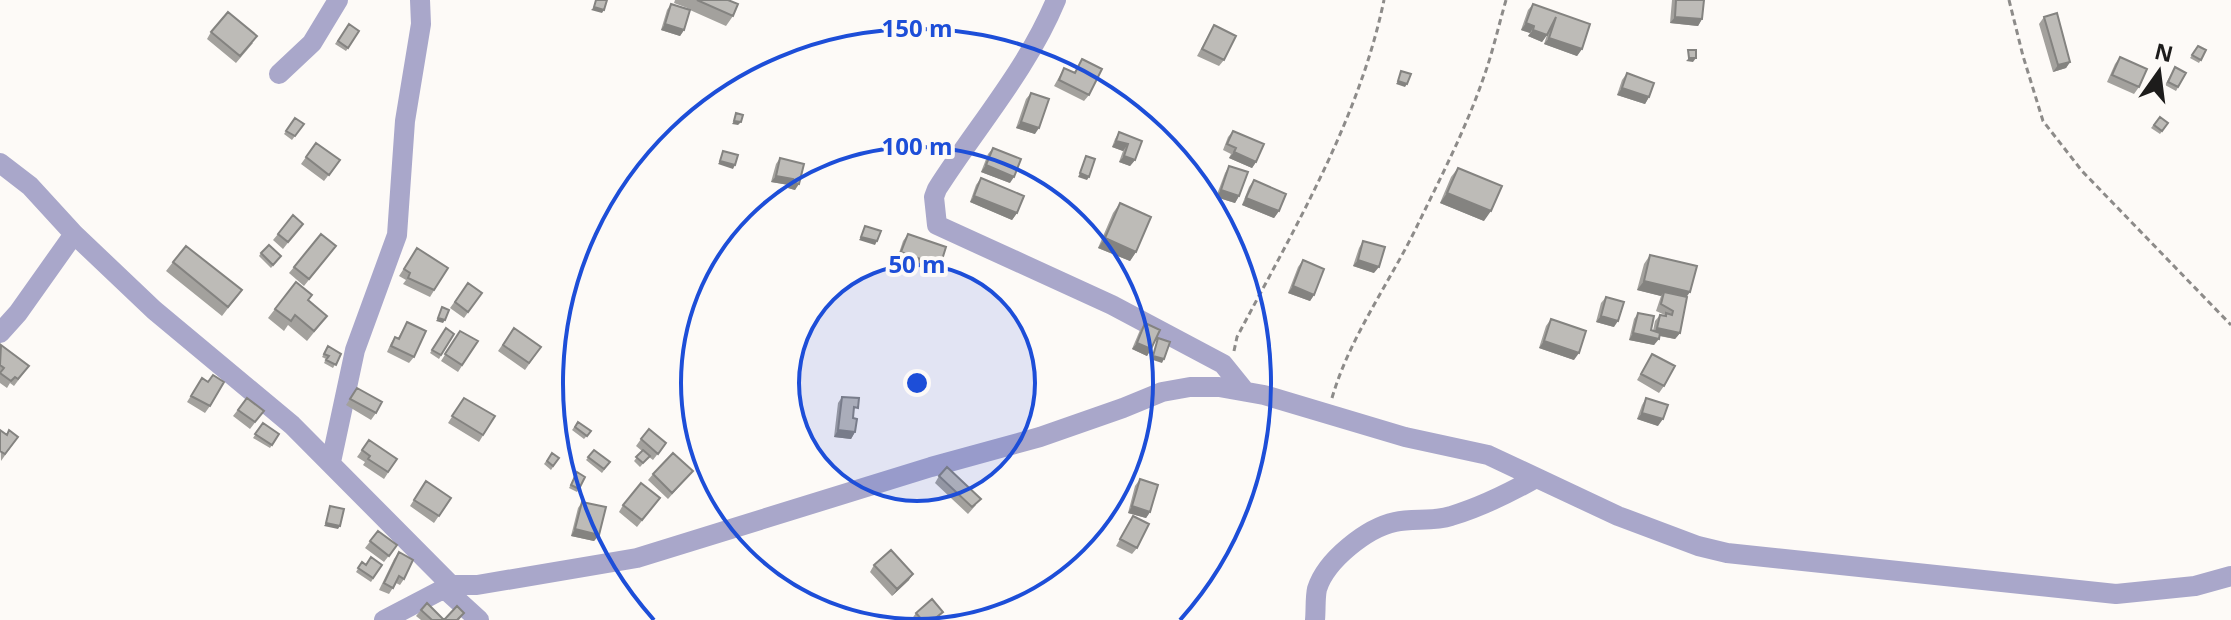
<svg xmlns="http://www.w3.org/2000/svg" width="2231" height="620" viewBox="0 0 2231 620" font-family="'Open Sans',sans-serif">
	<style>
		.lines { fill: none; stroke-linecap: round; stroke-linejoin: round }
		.path { stroke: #8d8b89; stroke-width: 3; stroke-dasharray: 6 4; stroke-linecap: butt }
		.minor { stroke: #a9a7ca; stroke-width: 20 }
		.wall { fill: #a3a19d }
		.shaded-wall { fill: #848380 }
		.building { fill: #bdbbb7; stroke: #848380; stroke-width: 2 }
		.ring { fill: none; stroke: #1d4ed8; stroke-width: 4 }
		.centre { fill: #1d4ed8; stroke: #fdfaf7; stroke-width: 4 }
		.ring-label { font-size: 24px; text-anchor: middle; font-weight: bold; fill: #1d4ed8; stroke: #fdfaf7; stroke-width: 8; stroke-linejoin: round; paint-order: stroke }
	</style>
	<rect width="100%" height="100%" fill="#fdfaf7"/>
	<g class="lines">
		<path class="path" d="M2009,0l14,56 20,65 39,50 149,154
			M1234,351l3,-14c57,-108 122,-217 147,-337
			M1332,398c18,-62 59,-117 87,-176 22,-45 46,-92 63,-140 10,-27 16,-54 24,-82"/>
		<path class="minor" d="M1056,0c-29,70 -79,126 -119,189l-3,8 3,28 175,80 111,59 21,26
			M279,74l33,-31 26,-43
			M0,163l30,23 44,48 80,76 138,115 159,160h26l160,-27 294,-91 109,-30 83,-29 39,-16 28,-5h29l45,8 141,42 83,18 130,61 80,30 29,7 389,41 79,-8 36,-10
			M0,333l18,-20 56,-79
			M331,462l24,-112 42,-115 8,-114 16,-97 -1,-24
			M445,589l34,31
			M384,620l67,-35
			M1315,620c1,-10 0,-22 2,-31 9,-29 50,-61 78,-67 18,-4 38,0 56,-6 27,-8 60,-24 85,-38"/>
	</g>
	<path class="wall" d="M675,0h53l5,16 -7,10 -36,-16 -6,20 -4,6 -19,-6 6,-20 4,-6 19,5 -16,-6z
		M1672,0h32l-2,19 -4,7 -28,-3z
		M1533,4l49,45 -5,7 -33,-12 3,-9 -5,7 -14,-6 2,-3 -9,-3 7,-20z
		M2044,17l26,45 -4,6 -13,4 -14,-48z
		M349,24l-1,24 -2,3 -11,-7z
		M1214,25l10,35 -5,6 -22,-10z
		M211,32l42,11 -17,20 -29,-24z
		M2198,46l8,4 -7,13 -9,-5z
		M2120,57l19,30 -5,7 -27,-12 8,-18z
		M1082,59l7,36 -5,6 -30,-15 10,-18 10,5z
		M2175,67l11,6 -10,18 -11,-6z
		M1627,73l22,24 -4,7 -28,-9 5,-15z
		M1031,93l4,41 -19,-6 10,-29z
		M2160,117l8,6 -8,11 -9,-6z
		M295,118l9,6 -12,16 -8,-6z
		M1233,131l23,31 -4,6 -23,-10 2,-4 -8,-4 5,-13z
		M1119,132l16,28 -5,6 -11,-4 4,-11 -11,-4 3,-8z
		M316,143l24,17 -16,21 -23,-17z
		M993,148l17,35 -29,-11 7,-18z
		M780,158l24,6 -9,26 -7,-2 1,-3 -18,-3 5,-18z
		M1229,166l10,30 -4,7 -19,-6 9,-24z
		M1458,168l26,53 -44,-18 11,-26z
		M981,178l36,35 -5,7 -42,-18 6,-17z
		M1254,180l25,31 -5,7 -32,-13 7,-18z
		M1120,203l16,49 -6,9 -32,-13 15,-35z
		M298,230l-15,19 -10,-9 5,-6z
		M908,234l27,38 -38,-13 6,-18z
		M1363,241l11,32 -21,-7 6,-18z
		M336,246l-32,40 -15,-13 5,-6z
		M417,248l31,20 -18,29 -27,-13 3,-4 -7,-4z
		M261,253l20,3 -10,12 -12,-12z
		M1650,255l37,42 -7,36 -5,6 -16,-3 -5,9 -25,-5 5,-21 4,-6 13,17 2,1 2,-10 5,-6h5l-9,-4 5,-15 -24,-6 7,-26z
		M1303,260l11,35 -4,6 -22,-8 10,-26z
		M173,262l69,28 -20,26 -56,-45z
		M468,283l14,10 -18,25 -14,-10z
		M1606,297l8,30 -18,-5 5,-19z
		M308,301l12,24 -13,16 -19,-16 -4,6 -16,-13 7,-9z
		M1551,319l23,41 -35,-12 7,-22z
		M407,322l7,35 -5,6 -22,-11 4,-9 4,-6 3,1z
		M1145,323l6,26 -4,7 -15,-7 8,-19z
		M446,328l8,6 -15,25 -9,-6z
		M514,328l27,19 -16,23 -27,-19z
		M460,331l18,10 -20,31 -17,-11z
		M0,346l29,20 -15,20 -4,-3 -3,5 -7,-5z
		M328,346l13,8 -8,14 -9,-5 2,-4 -4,-2z
		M1652,354l12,32 -5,7 -22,-13z
		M202,378l6,4 2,24 -5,7 -18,-11z
		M357,388l19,25 -5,7 -25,-15z
		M842,397l11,17 2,18 -4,7 -17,-2 4,-34z
		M247,398l17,13 -14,18 -17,-13z
		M464,398l31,18 -16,26 -31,-19z
		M1646,398l12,28 -21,-7 5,-14z
		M578,422l13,9 -7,8 -12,-9z
		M263,423l16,11 -9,14 -17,-10z
		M0,430l7,5 11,2 -17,24z
		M641,439l25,4 -13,17 -4,-3 -9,10 -6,-6 8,-10 -6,-5z
		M369,440l28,19 -13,20 -21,-14 2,-3 -8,-5z
		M594,450l16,12 -8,11 -16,-13z
		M552,453l7,5 -8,12 -7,-6z
		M693,471l-25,28 -20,-19 5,-6z
		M575,476l4,13 -2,3 -8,-4z
		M939,476l37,29 -8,9 -33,-31z
		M1140,479l10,33 -4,6 -18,-5 7,-27z
		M426,481l25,17 -17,25 -24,-17z
		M660,498l-23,29 -18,-15 4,-7z
		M582,502l17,33 -5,6 -23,-5 7,-28z
		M1133,516l4,32 -5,6 -16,-8z
		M378,531l19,14 -13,17 -19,-14z
		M399,552l5,27 -4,6 -4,-2 -7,11 -10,-4 15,-31z
		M362,562l4,3h16l-11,17 -15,-10z
		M874,565l35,15 -17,16 -22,-24z
		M421,610l23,10 20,-7 -5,7h-38l-5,-4z
		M943,612l-7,8h-25l5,-7z"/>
	<path class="shaded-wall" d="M594,7l10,3 -2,3 -11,-3z
		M1675,17l27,2 -4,7 -28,-3z
		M1526,23l8,3 -4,7 -9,-3z
		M665,24l19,6 -4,6 -19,-6z
		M1533,30l14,5 -5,7 -14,-6z
		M1549,38l33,11 -5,7 -33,-12z
		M1689,58h7l-3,4 -7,-1z
		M2070,62l-4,6 -13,4 5,-7z
		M1398,81l9,3 -2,3 -9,-3z
		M1622,88l27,9 -4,7 -28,-9z
		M734,121l7,1 -3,3 -6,-1z
		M1021,122l18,6 -4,6 -19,-6z
		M1116,141l12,3 -5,7 -11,-4z
		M1234,152l22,10 -4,6 -23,-10z
		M1124,156l11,4 -5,6 -11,-4z
		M720,161l15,4 -2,4 -15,-5z
		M986,165l28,12 -4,6 -29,-11z
		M1080,173l9,4 -2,3 -9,-3z
		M776,176l17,3 -4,6 -18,-3z
		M792,182l7,2 -4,6 -7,-2z
		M1221,190l18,6 -4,7 -19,-6z
		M1447,193l44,18 -7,10 -44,-18z
		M974,196l43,17 -5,7 -42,-18z
		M1246,198l33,13 -5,7 -32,-13z
		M861,237l16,4 -2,4 -16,-5z
		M1105,238l31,14 -6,9 -32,-13z
		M901,252l39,14 -5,6 -38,-13z
		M1358,260l21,7 -5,6 -21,-7z
		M1644,281l46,11 -7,10 -19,-10 -3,4 -24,-6z
		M1293,286l21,9 -4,6 -22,-8z
		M1601,316l17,5 -4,6 -18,-5z
		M438,318l7,2 -2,3 -7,-2z
		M1657,328l23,5 -5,6 -23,-5z
		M1633,333l26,6 -5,6 -25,-5z
		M1544,341l35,12 -5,7 -35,-12z
		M1137,343l14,6 -4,7 -15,-7z
		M1153,356l11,3 -2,4 -12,-4z
		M1642,413l21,6 -5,7 -21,-7z
		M838,430l17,2 -4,7 -17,-2z
		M1132,506l18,6 -4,6 -18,-5z
		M326,523l14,3 -2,3 -14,-3z
		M575,529l24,6 -5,6 -23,-5z
		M913,574l-4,6 -17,16 5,-7z"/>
	<path class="building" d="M596,0h11l-3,10 -10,-3z
		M697,0h31l10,4 -5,12z
		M1676,0h28l-2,19 -27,-2z
		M671,4l19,6 -6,20 -19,-6z
		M1533,4l57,20 -8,25 -33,-11 7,-21 -9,18 -14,-5 1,-4 -8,-3z
		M228,12l29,24 -17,20 -29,-24z
		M2057,13l13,49 -12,3 -14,-48z
		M349,24l10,7 -11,17 -10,-7z
		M1214,25l22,11 -12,24 -22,-11z
		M2198,46l8,4 -5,10 -9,-5z
		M1688,50h8v8h-7z
		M2120,57l27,12 -8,18 -27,-12z
		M1082,59l20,10 -13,26 -30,-15 5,-12 11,5z
		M2175,67l11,6 -8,14 -10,-5z
		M1401,71l10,3 -4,10 -9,-3z
		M1627,73l27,10 -5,14 -27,-9z
		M1031,93l18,6 -10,29 -18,-6z
		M736,113l7,2 -2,7 -7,-1z
		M2160,117l8,6 -6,8 -8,-6z
		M295,118l9,6 -9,12 -9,-5z
		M1233,131l31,13 -8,18 -22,-10 2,-4 -9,-4z
		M1119,132l23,9 -7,19 -11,-4 4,-12 -12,-3z
		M316,143l24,17 -11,15 -23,-18z
		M993,148l28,11 -7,18 -28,-12z
		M723,151l15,4 -3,10 -15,-4z
		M1086,156l9,3 -6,18 -9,-4z
		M780,158l24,6 -5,20 -7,-2 1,-3 -17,-3z
		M1229,166l19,6 -9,24 -18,-6z
		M1458,168l44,18 -11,25 -44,-18z
		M981,178l43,18 -7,17 -43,-17z
		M1254,180l32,14 -7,17 -33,-13z
		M1120,203l31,14 -15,35 -31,-14z
		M293,215l10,9 -15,18 -10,-8z
		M865,226l16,5 -4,10 -16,-4z
		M321,234l15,12 -27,33 -15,-12z
		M908,234l38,13 -6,19 -39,-14z
		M1363,241l22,6 -6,20 -21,-7z
		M269,245l12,11 -8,9 -12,-12z
		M186,246l56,44 -14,17 -55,-45z
		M417,248l31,20 -14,22 -26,-12 2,-5 -6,-4z
		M1650,255l47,11 -7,26 -46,-11z
		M1303,260l21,9 -10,26 -21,-9z
		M296,282l16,13 -4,5 19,16 -13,15 -19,-16 -4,6 -16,-12z
		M468,283l14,10 -14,19 -13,-10z
		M1664,292l23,5 -7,36 -23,-5 3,-13 6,1v-3l6,2 1,-4 -12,-7z
		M1606,297l18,5 -6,19 -17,-5z
		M442,307l7,3 -4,10 -7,-2z
		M1638,313l16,3 -3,14 9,3 -1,6 -26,-6z
		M1551,319l35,12 -7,22 -35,-12z
		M407,322l19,9 -12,26 -23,-11 4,-9 4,2z
		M1145,323l15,7 -9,19 -14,-6z
		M446,328l8,6 -13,21 -9,-5z
		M514,328l27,19 -12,16 -26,-18z
		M460,331l18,10 -16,24 -17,-11z
		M1158,338l12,4 -6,17 -11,-3z
		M1,345l28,21 -11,13 -3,-2 -4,4 -11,-8 4,-5 -4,-3z
		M328,346l13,8 -5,11 -10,-5 3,-4 -5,-2z
		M1652,354l23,12 -11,20 -23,-12z
		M213,375l11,7 -14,24 -19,-10 11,-18 6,4z
		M357,388l25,14 -6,11 -26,-14z
		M842,397l17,1 -1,10 -4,-1 -1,11 4,1 -2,13 -17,-2z
		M247,398l17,13 -9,11 -17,-12z
		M464,398l31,18 -12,19 -31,-19z
		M1646,398l22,7 -5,14 -21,-6z
		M578,422l13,9 -4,5 -12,-9z
		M263,423l16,11 -7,11 -17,-11z
		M649,429l17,14 -8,11 -17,-15z
		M0,430l7,5 2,-5 9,7 -13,17 -5,-3z
		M369,440l28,19 -9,13 -20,-13 2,-3 -8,-6z
		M594,450l16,12 -6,7 -16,-12z
		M643,450l7,6 -7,7 -7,-6z
		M552,453l7,5 -6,8 -6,-5z
		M673,453l20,18 -21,22 -19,-19z
		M947,467l34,32 -9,8 -33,-31z
		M577,472l8,5 -6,12 -8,-4z
		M1140,479l18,6 -8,27 -18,-6z
		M426,481l25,17 -12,18 -25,-16z
		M641,483l19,15 -18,22 -19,-15z
		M582,502l24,5 -7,28 -24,-6z
		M330,506l14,3 -4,17 -14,-3z
		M1133,516l16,8 -12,24 -17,-9z
		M378,531l19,14 -8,11 -19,-15z
		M891,550l22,24 -16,15 -23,-24z
		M399,552l14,8 -9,19 -5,-3 -6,12 -9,-5z
		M371,557l11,8 -9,13 -15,-10 4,-6 4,3z
		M932,599l11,13 -10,8h-11l-6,-7z
		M427,603l17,17 13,-14 7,7 -7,7h-25l-11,-10z"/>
	<circle cx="917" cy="383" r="118" fill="#1d4ed8" fill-opacity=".12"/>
	<g class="ring">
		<circle cx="917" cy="383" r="118"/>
		<circle cx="917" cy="383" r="236"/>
		<path d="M654 620A354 354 0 1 1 1180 620"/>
	</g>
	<circle cx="917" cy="383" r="12" class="centre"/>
	<g class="ring-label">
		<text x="917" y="37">150 m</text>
		<text x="917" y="155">100 m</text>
		<text x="917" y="273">50 m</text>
	</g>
	<g transform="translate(2159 72) rotate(14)" stroke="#fdfaf7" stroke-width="6" paint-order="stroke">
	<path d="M0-6L14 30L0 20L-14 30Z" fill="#1d1c1b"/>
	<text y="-12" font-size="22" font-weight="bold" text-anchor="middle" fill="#1d1c1b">N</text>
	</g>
</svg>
